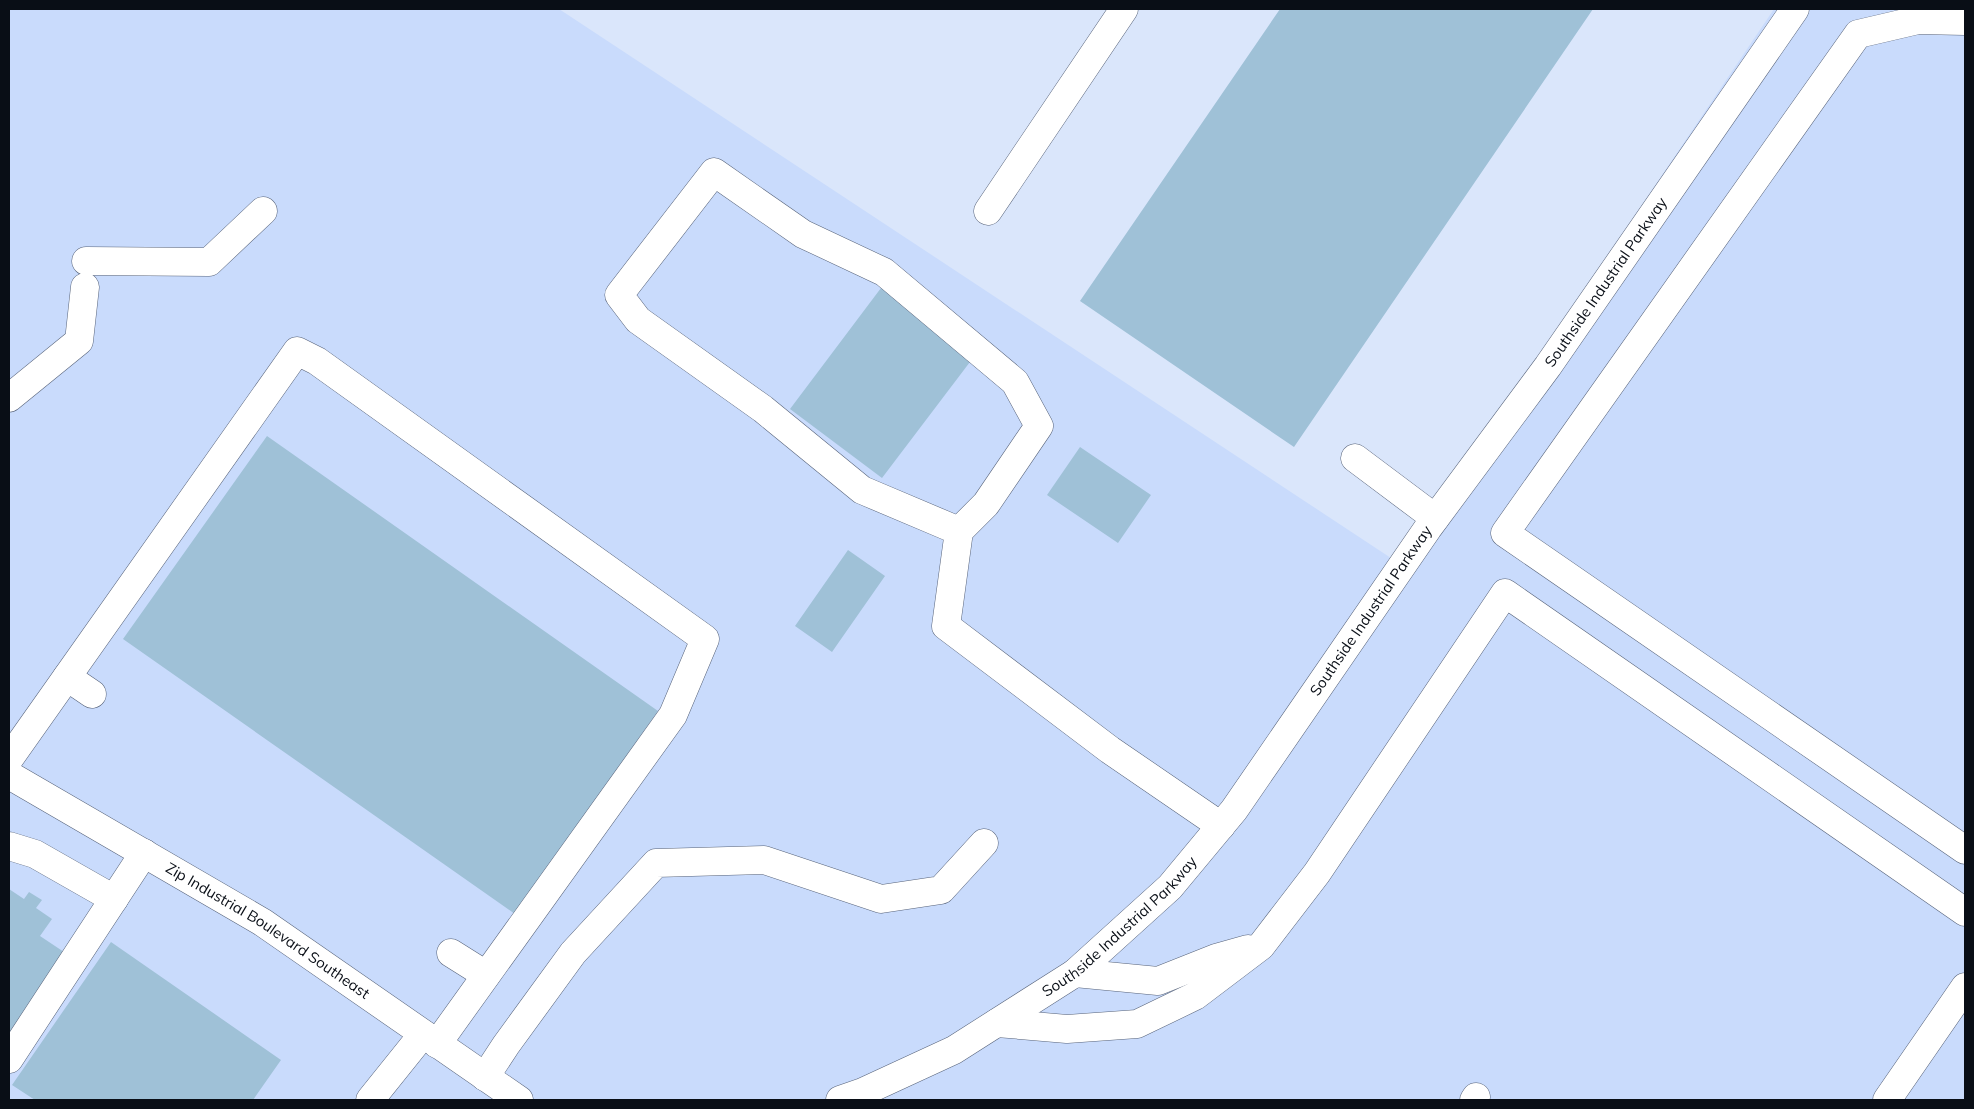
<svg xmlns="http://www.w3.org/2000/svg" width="1974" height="1109" viewBox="0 0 1974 1109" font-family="Mulish,sans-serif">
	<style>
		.built { fill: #c9dbfc }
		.building { fill: #9fc1d7 }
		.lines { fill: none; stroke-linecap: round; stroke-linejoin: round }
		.minor-casing { stroke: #57637a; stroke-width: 29 }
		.minor { stroke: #fff; stroke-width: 28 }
		.labels { text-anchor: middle; stroke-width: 4; stroke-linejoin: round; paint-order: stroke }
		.street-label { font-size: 15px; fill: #090e16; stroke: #edf3fd }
	</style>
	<rect width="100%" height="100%" fill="#dae6fb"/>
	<path class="built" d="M9,9h550l841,555 374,-555h191v1091h-1956z"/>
	<path class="building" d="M1280,9h313l-299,438 -214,-146z
		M884,284l92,70 -94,124 -92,-69z
		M267,436l391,275 -143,203 -392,-275z
		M1080,447l71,48 -33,48 -71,-48z
		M848,550l37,26 -53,76 -37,-26z
		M9,889l15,10 5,-7 13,8 -6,8 16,11 -12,17 27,18 -58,84z
		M111,942l170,118 -28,40h-218l-23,-15z"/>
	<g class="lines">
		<g class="minor-casing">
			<g id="minor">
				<path d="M1965,21l-47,-1 -60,14 -353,499 460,317"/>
				<path d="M988,211l136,-202"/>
				<path d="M86,261l123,1 54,-51"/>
				<path d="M9,398l70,-57 6,-54"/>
				<path d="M1355,458l80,60"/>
				<path d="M959,531l27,-27 53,-78 -24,-44 -131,-110 -81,-38 -89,-62 -95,123 19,25 125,89 99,81 97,41 -13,95 164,124 111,76"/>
				<path d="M67,677l25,17"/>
				<path d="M9,759l288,-408 20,10 388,278 -32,76 -236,329"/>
				<path id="s1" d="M9,775l253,147 257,178"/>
				<path d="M9,846l26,8 79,45"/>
				<path d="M451,953l35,22"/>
				<path d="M1075,973l83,8 58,-23 32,-9"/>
				<path d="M997,1023l70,6 70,-5 58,-28 66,-50 56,-73 188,-280 460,319"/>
				<path d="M9,1059l135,-206"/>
				<path d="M485,1077l21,-32 67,-92 83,-90 108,-3 117,39 60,-9 43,-47"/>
				<path d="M370,1100l53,-66"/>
				<path id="s2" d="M840,1100l23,-8 91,-42 121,-77 95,-86 64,-77 194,-282 120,-162 247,-357"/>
				<path d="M1474,1100l2,-3"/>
				<path d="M1887,1100l78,-113"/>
			</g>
		</g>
		<use href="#minor" class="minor"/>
	</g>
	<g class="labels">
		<g class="street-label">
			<text dy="5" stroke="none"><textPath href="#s2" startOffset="1142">Southside Industrial Parkway</textPath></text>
			<text dy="5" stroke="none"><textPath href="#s2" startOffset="738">Southside Industrial Parkway</textPath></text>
			<text dy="5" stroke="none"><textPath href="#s2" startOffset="332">Southside Industrial Parkway</textPath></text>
			<text dy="5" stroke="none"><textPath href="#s1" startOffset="302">Zip Industrial Boulevard Southeast</textPath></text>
		</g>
	</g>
	<rect width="1974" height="1109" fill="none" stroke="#090e16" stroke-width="20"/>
</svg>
